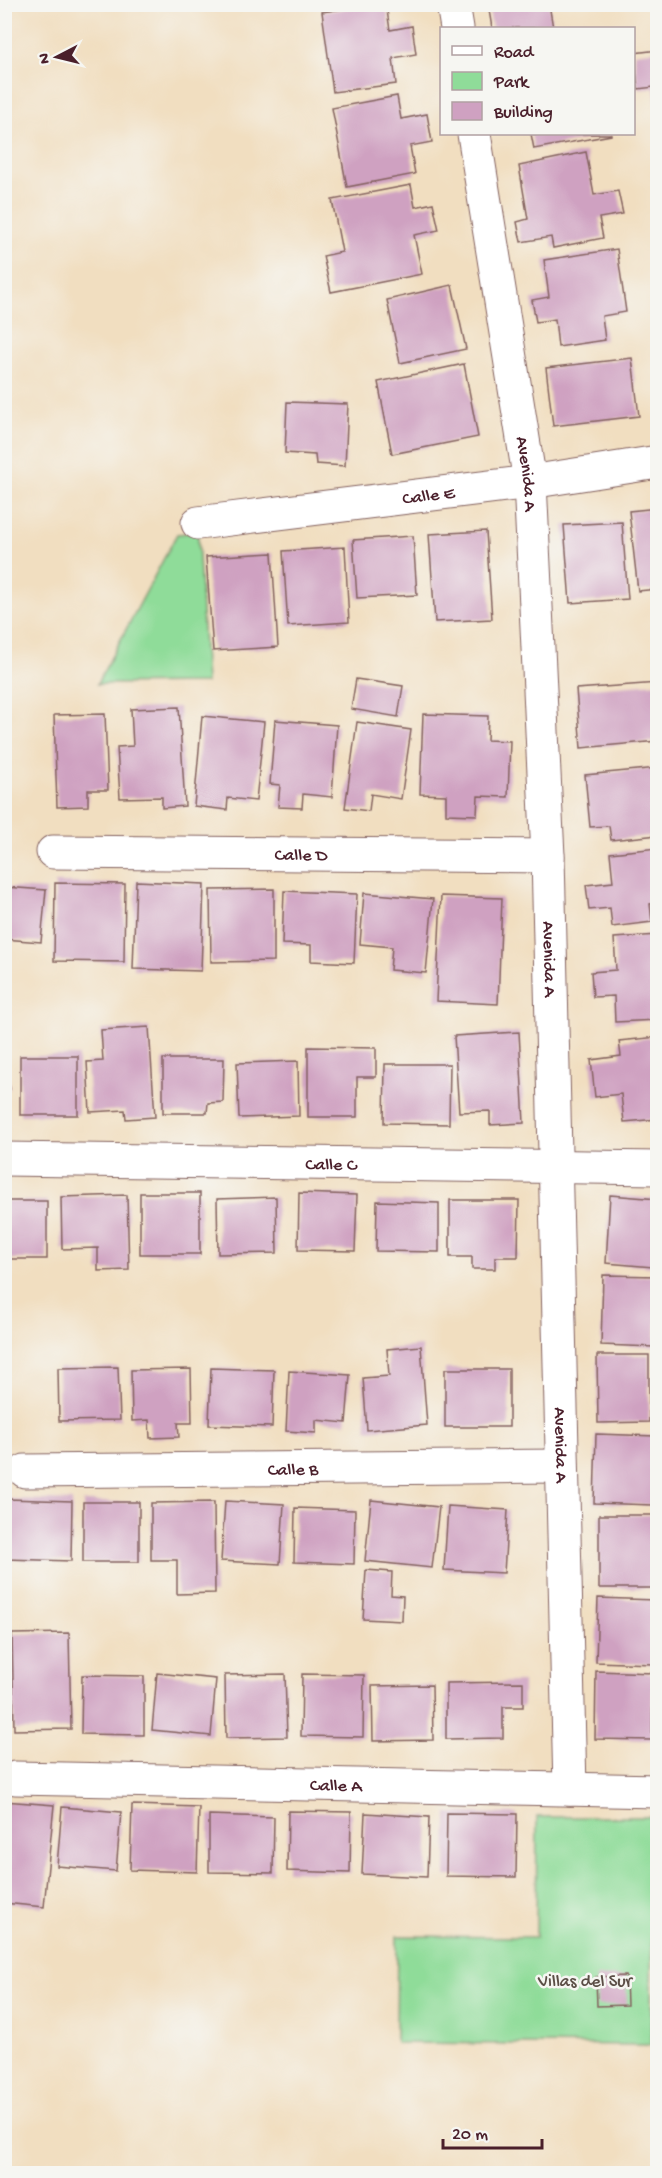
<svg xmlns="http://www.w3.org/2000/svg" width="662" height="2178" viewBox="0 0 662 2178" font-family="'Gochi Hand',sans-serif">
	<style>
		.green { fill: #8fdc99; stroke: #6c7e62; stroke-width: 1.5 }
		.building { fill: #cfa1c1 }
		.lines { fill: none; stroke-linecap: round; stroke-linejoin: round }
		.minor-casing { stroke: #84625f; stroke-width: 35 }
		.minor { stroke: #fff; stroke-width: 33 }
		.labels { text-anchor: middle; stroke-width: 5; stroke-linejoin: round; paint-order: stroke }
		.street-label { font-size: 18px; fill: #4a1f2b; stroke: #f6f6f2 }
		.park-label { font-size: 18px; fill: #5b4e46; stroke: #f6f6f2 }
	</style>
	<rect width="100%" height="100%" fill="#f6f6f2"/>
	<filter id="ink" filterUnits="userSpaceOnUse"><feTurbulence type="fractalNoise" baseFrequency=".0167" numOctaves="2"/><feDisplacementMap in="SourceGraphic" scale="12" xChannelSelector="R" yChannelSelector="G"/><feConvolveMatrix kernelMatrix="1 2 1 2 8 2 1 2 1" color-interpolation-filters="sRGB"/></filter>
	<filter id="wash" filterUnits="userSpaceOnUse"><feTurbulence type="fractalNoise" baseFrequency=".008" numOctaves="4" result="noise"/><feDisplacementMap in="SourceGraphic" scale="24" xChannelSelector="R" yChannelSelector="G"/><feGaussianBlur stdDeviation="1.35" result="paint"/><feColorMatrix in="noise" values="0 0 0 0 0 0 0 0 0 0 0 0 0 0 0 0 0 1.4 0 .05"/><feComposite in="paint" operator="in"/></filter>
	<g filter="url(#wash)">
		<rect width="100%" height="100%" fill="#f1dec0"/>
		<path class="green" d="M200,532l-2,6 8,145 -109,1 80,-150z
			M537,1817h115l-1,228 -255,-2 1,-107 139,1z"/>
		<g id="blocks">
			<path class="building" d="M376,4h10l4,26 22,-4 4,28 -23,4 3,26 -63,8 -11,-80z
				M488,4h61l4,24h-61z
				M658,50v53h-2l-2,-16 -16,2 -4,-36z
				M397,96l4,23 26,-5 5,28 -22,4 5,28 -68,13 -15,-79z
				M531,134h80v1l-77,14z
				M586,152l8,43 24,-4 5,23 -24,4 4,20 -50,10 -2,-11 -30,5 -4,-20 11,-3 -9,-53z
				M411,185l4,22 18,-4 6,27 -25,5 8,39 -91,18 -8,-36 19,-4 -10,-52z
				M617,249l9,63 -24,4 3,24 -47,7 -3,-28 -19,3 -4,-22 17,-3 -5,-37z
				M452,285l14,64 -66,14 -13,-63z
				M632,358l7,58 -86,10 -7,-58z
				M464,364l14,73 -86,17 -14,-72z
				M287,402l61,2 -3,62 -29,-2 -1,-9 -30,-2z
				M658,508v81l-20,2 -9,-80z
				M622,522l6,77 -58,4 -6,-78z
				M486,531l6,88 -57,3 -6,-88z
				M413,536l4,59 -60,3 -4,-58z
				M345,547l4,75 -61,4 -5,-75z
				M272,553l6,94 -65,4 -7,-94z
				M356,679l47,7 -5,31 -47,-8z
				M658,683v58l-77,7 -5,-59z
				M179,707l6,99 -23,2v-11l-42,1 -3,-51 16,-1 -2,-37z
				M105,714l3,76h-20v16l-31,1 -3,-92z
				M423,714l65,2 -1,24 23,1 -2,56 -30,-1 -1,19 -31,-1v-19l-26,-1z
				M202,716l62,6 -8,79 -28,-3 -1,12 -33,-4z
				M275,720l62,5 -5,72 -29,-3 -1,14 -24,-1 2,-22 -10,-1z
				M357,722l54,8 -10,69 -30,-5 -2,17 -24,-3z
				M658,768v67l-47,5 -2,-14 -19,1 -5,-52z
				M658,848v55l-8,1 2,18 -40,5 -2,-19 -21,2 -3,-25 27,-3 -3,-29z
				M136,881l68,3 -3,87 -68,-2z
				M55,883l70,1 -1,78 -70,-1z
				M4,887l42,3 -5,52 -37,-3z
				M274,889v72l-63,1 -1,-72z
				M284,891l73,3 -3,69 -43,-2v-16l-29,-1z
				M364,893l69,6 -7,74 -36,-3 2,-23 -32,-3z
				M441,896l61,2 -4,106 -62,-3z
				M658,935v85l-43,2 -1,-26 -21,1 -2,-25 25,-2 -2,-32z
				M149,1027l6,90 -29,2 -1,-9 -35,2 -3,-50 16,-1 -2,-31z
				M519,1032l5,91 -34,2v-14l-31,1 -5,-76z
				M658,1037v82l-34,3 -3,-28 -26,3 -4,-37 30,-4 -2,-15z
				M308,1047l68,1v29h-19v40h-49z
				M4,1055l6,34h-6z
				M20,1056h58v59h-58z
				M163,1059h61l-1,43 -15,1 -1,10h-44z
				M298,1061l1,55 -60,2 -2,-55z
				M385,1064h65l-1,60 -65,-1z
				M140,1193h60v61h-60z
				M299,1193l58,2 -2,56 -57,-1z
				M127,1195l2,75 -31,1v-23l-36,1 -1,-52z
				M610,1195l48,4v51h-4l-1,17 -47,-4z
				M276,1197l1,56 -59,1 -1,-55z
				M450,1200h69l-1,57h-23v12h-23v-12h-22z
				M4,1201h43v58h-43z
				M377,1201l62,2v49l-63,-1z
				M603,1275l55,1 -3,71 -54,-2z
				M421,1346l6,79 -60,5 -4,-52 26,-2 -2,-27z
				M597,1355h52v67l-51,1z
				M118,1367l2,53 -61,1 -1,-53z
				M211,1368l63,2 -2,57 -63,-2z
				M191,1369l1,54h-14l1,14 -29,1 -1,-18 -17,1 -1,-51z
				M445,1369h64v58h-64z
				M289,1371l61,4 -4,48 -30,-3v13l-30,-2z
				M596,1434l60,2 -3,69 -59,-2z
				M7,1499l65,2 -1,60 -65,-2z
				M371,1500l68,7 -7,61 -67,-7z
				M225,1501l59,3 -4,60 -59,-3z
				M83,1502h56v60h-56z
				M214,1502l1,91 -38,1v-34h-26v-57z
				M448,1506l60,4 -4,63 -60,-3z
				M295,1508l60,2 -1,54 -60,-2z
				M599,1515h59v73h-59z
				M366,1570l26,2 -1,23 12,1 -1,25 -39,-2z
				M598,1598l57,2 -2,64 -57,-2z
				M69,1633l2,96 -57,1 -2,-96z
				M596,1671l57,2 -1,67 -57,-1z
				M157,1673l59,6 -5,57 -59,-6z
				M285,1674l2,63 -61,1 -1,-63z
				M302,1674l62,1 -1,62 -62,-1z
				M82,1675l62,1v59l-63,-1z
				M523,1682v25h-20v31l-57,1v-56z
				M432,1685l1,55 -60,1 -1,-55z
				M4,1801l50,4 -10,102 -40,-4z
				M132,1805l67,2 -2,65 -67,-2z
				M62,1807l59,5 -5,59 -59,-5z
				M288,1811l63,1 -1,61 -63,-2z
				M365,1813l64,4 -2,60 -65,-3z
				M447,1813l70,1 -1,63 -70,-1z
				M209,1815l65,2 -1,56 -64,-1z
				M626,1976l1,29 -30,1 -1,-29z"/>
		</g>
	</g>
	<g filter="url(#ink)">
		<use href="#blocks" fill-opacity="0" stroke="#84625f" stroke-width="1.5"/>
		<g class="lines">
			<g class="minor-casing">
				<g id="minor">
					<path d="M453,4l4,24"/>
					<path id="s1" d="M474,134l56,348 18,374 22,933"/>
					<path id="s2" d="M198,523l332,-41 128,-20"/>
					<path id="s3" d="M53,852l495,4"/>
					<path id="s4" d="M4,1159l654,9"/>
					<path id="s5" d="M25,1471l536,-5"/>
					<path id="s6" d="M15,1778l643,13"/>
				</g>
			</g>
			<use href="#minor" class="minor"/>
		</g>
	</g>
	<g class="labels">
		<g class="street-label">
			<text dy="6" stroke="none"><textPath href="#s1" startOffset="344">Avenida A</textPath></text>
			<text dy="6" stroke="none"><textPath href="#s2" startOffset="232">Calle E</textPath></text>
			<text dy="6" stroke="none"><textPath href="#s3" startOffset="248">Calle D</textPath></text>
			<text dy="6" stroke="none"><textPath href="#s1" startOffset="830">Avenida A</textPath></text>
			<text dy="6" stroke="none"><textPath href="#s4" startOffset="327">Calle C</textPath></text>
			<text dy="6" stroke="none"><textPath href="#s1" startOffset="1316">Avenida A</textPath></text>
			<text dy="6" stroke="none"><textPath href="#s5" startOffset="268">Calle B</textPath></text>
			<text dy="6" stroke="none"><textPath href="#s6" startOffset="321">Calle A</textPath></text>
		</g>
		<g class="park-label">
			<text x="585" y="1986">Villas del Sur</text>
		</g>
	</g>
	<rect width="662" height="2178" fill="none" stroke="#f6f6f2" stroke-width="24"/>
	<rect x="440" y="27" width="195" height="108" fill="#f6f6f2" stroke="#b1a0a2" stroke-width="1.5"/>
	<rect x="452" y="46" width="30" height="9" fill="#ffffff" stroke="#b1a0a2" stroke-width="1.5"/>
	<text x="494" y="57" font-size="18" fill="#4a1f2b">Road</text>
	<rect x="452" y="72" width="30" height="18" fill="#8fdc99" stroke="#b1a0a2" stroke-width="1.5"/>
	<text x="494" y="87" font-size="18" fill="#4a1f2b">Park</text>
	<rect x="452" y="102" width="30" height="18" fill="#cfa1c1" stroke="#b1a0a2" stroke-width="1.5"/>
	<text x="494" y="117" font-size="18" fill="#4a1f2b">Building</text>
	<g transform="translate(57 57) rotate(263)" stroke="#f6f6f2" stroke-width="4.5" paint-order="stroke">
	<path d="M0-4.5L10 22L0 15L-10 22Z" fill="#4a1f2b"/>
	<text y="-9" font-size="16" font-weight="bold" text-anchor="middle" fill="#4a1f2b">N</text>
	</g>
	<path d="M443 2139v9h99v-9" fill="none" stroke="#4a1f2b" stroke-width="3"/>
	<text x="452" y="2139" font-size="18" fill="#4a1f2b" stroke="#f6f6f2" stroke-width="4.5" paint-order="stroke">20 m</text>
</svg>
